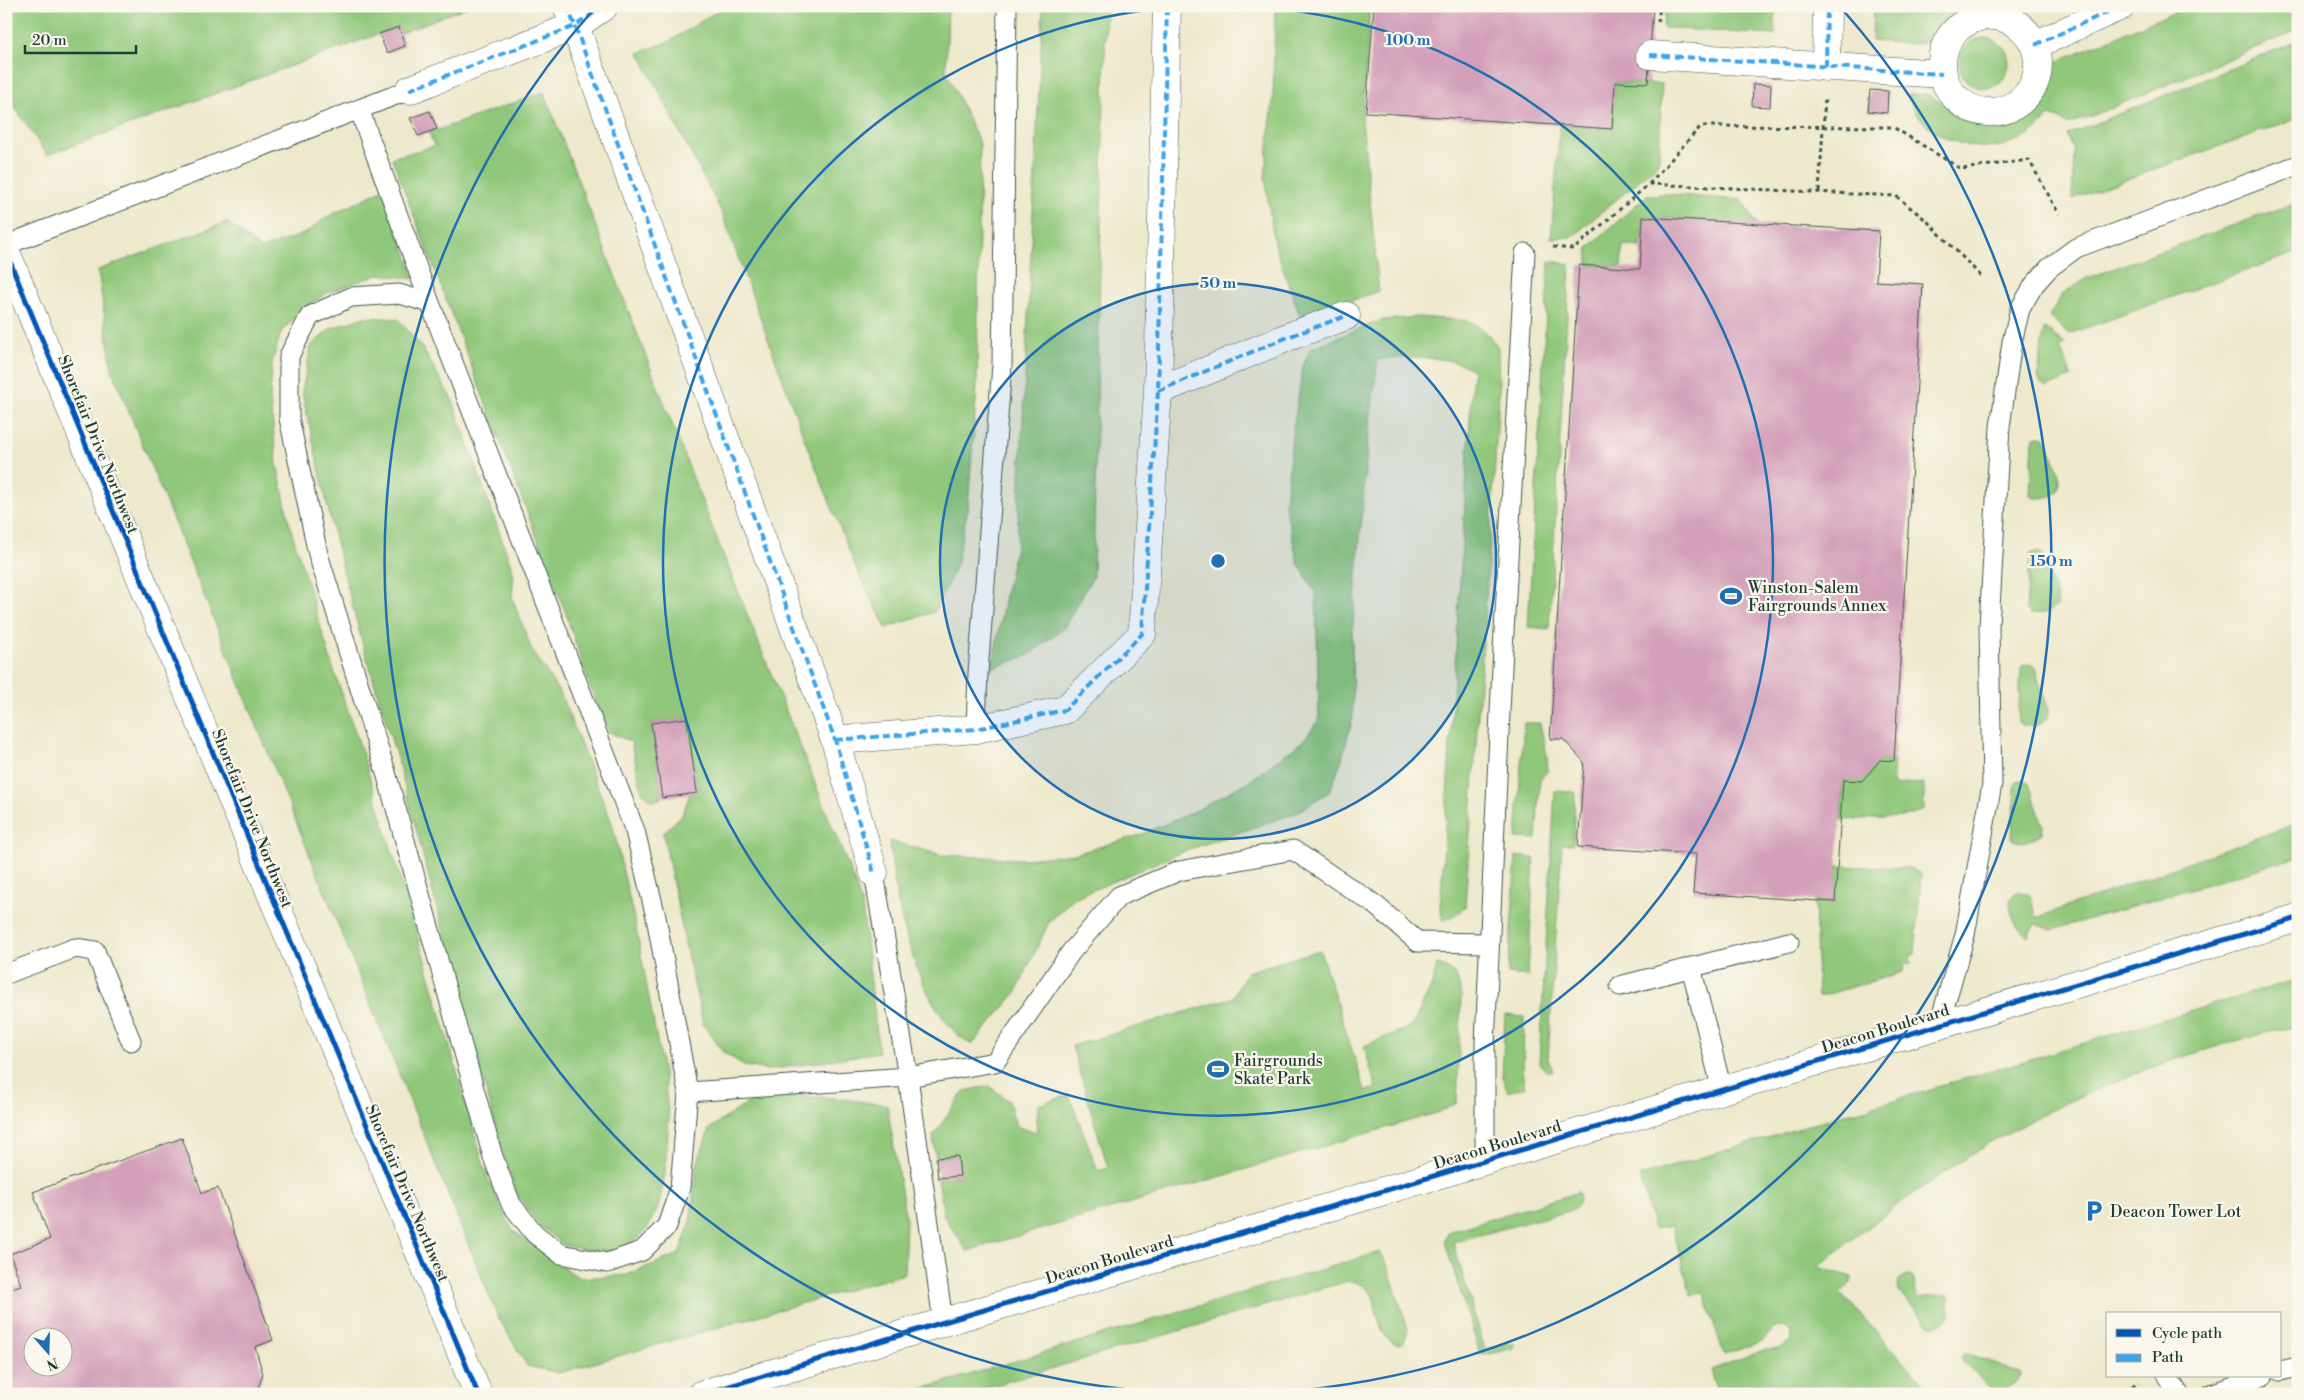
<svg xmlns="http://www.w3.org/2000/svg" width="2304" height="1400" viewBox="0 0 2304 1400" font-family="'Libre Bodoni',serif">
	<style>
		.green { fill: #90c77a; stroke: #588257 }
		.building { fill: #d3a0ba; fill-rule: evenodd }
		.lines { fill: none; stroke-linecap: round; stroke-linejoin: round }
		.service-casing { stroke: #3e574b; stroke-width: 21 }
		.pedestrian-casing { stroke: #3e574b; stroke-width: 29 }
		.tertiary-casing { stroke: #3e574b; stroke-width: 29 }
		.path { stroke: #3e574b; stroke-width: 3; stroke-dasharray: 4 4; stroke-linecap: butt }
		.service { stroke: #fff; stroke-width: 19 }
		.pedestrian { stroke: #fff; stroke-width: 28 }
		.tertiary { stroke: #fff; stroke-width: 28 }
		.quiet { stroke: #3da4eb; stroke-width: 4; stroke-dasharray: 8 4; stroke-linecap: butt }
		.cycleway-casing { stroke: #fbf7ec; stroke-width: 8 }
		.cycleway { stroke: #0057b8; stroke-width: 5 }
		.ring { fill: none; stroke: #1f6fb2; stroke-width: 2.5 }
		.labels { text-anchor: middle; stroke-width: 4.5; stroke-linejoin: round; paint-order: stroke }
		.street-label { font-size: 16px; fill: #1f3d34; stroke: #fbf7ec }
		.poi-label { font-size: 16px; fill: #1f3d34; stroke: #fbf7ec; text-anchor: start }
		.centre { fill: #1f6fb2; stroke: #fbf7ec; stroke-width: 2.5 }
		.ring-label { font-size: 15px; text-anchor: middle; font-weight: bold; fill: #1f6fb2; stroke: #fbf7ec; stroke-width: 4.5; stroke-linejoin: round; paint-order: stroke }
	</style>
	<rect width="100%" height="100%" fill="#fbf7ec"/>
	<filter id="ink" filterUnits="userSpaceOnUse"><feTurbulence type="fractalNoise" baseFrequency=".02" numOctaves="2"/><feDisplacementMap in="SourceGraphic" scale="10" xChannelSelector="R" yChannelSelector="G"/><feConvolveMatrix kernelMatrix="1 2 1 2 8 2 1 2 1" color-interpolation-filters="sRGB"/></filter>
	<filter id="wash" filterUnits="userSpaceOnUse"><feTurbulence type="fractalNoise" baseFrequency=".0096" numOctaves="4" result="noise"/><feDisplacementMap in="SourceGraphic" scale="20" xChannelSelector="R" yChannelSelector="G"/><feGaussianBlur stdDeviation="1.12" result="paint"/><feColorMatrix in="noise" values="0 0 0 0 0 0 0 0 0 0 0 0 0 0 0 0 0 1.4 0 .05"/><feComposite in="paint" operator="in"/></filter>
	<g filter="url(#wash)">
		<rect width="100%" height="100%" fill="#eee8cc"/>
		<path class="green" d="M6,6h463l-68,27 -3,-6 -351,128 -41,-61z
			M725,6h223l-2,65 34,73 -3,243 -9,120 -12,59 -22,46 -48,16 -30,-60 -50,-125 -84,-230 -83,-160 33,-13z
			M1043,6h63l-13,571 -29,51 -35,27 -37,13 13,-72 12,-54z
			M1275,6h95l-8,114 17,171 -78,28 -27,-76 -9,-66 8,-78z
			M1666,6h109v29l-112,-7z
			M1873,6h115l-19,2 -16,9 -20,22 -4,2 -16,3 -41,-3z
			M2189,6h109v24l-206,86 -25,8 -8,-6 -10,-3c-29,44 -96,41 -129,3 -6,-7 -9,-15 -13,-23l19,-1 45,25 16,2 20,-4 19,-12 10,-11 8,-19 9,-12z
			M1959 63a25 25 0 1 1 50 0a25 25 0 1 1-50 0Z
			M2298,41v77l-226,81 2,-48 -7,-16z
			M1615,82l47,2 -3,75 -4,8 -83,70 -21,1 9,-113 52,4z
			M544,92l161,417 148,369 9,27 17,147 -110,18 -25,-4 -22,-15 -19,-27 -16,-71 -24,-120 19,-18 8,-21 7,-2 -10,-74 -36,5 11,75 -9,3 -11,-9 -11,-50 -22,-10 -17,-40 -27,-81 -173,-453 42,-12 -5,-14 8,-3 1,1z
			M384,189l31,90 -35,-5 -53,19 -27,19 -19,20 -9,31 -2,35 7,66 13,62 43,142 29,84 68,225 57,200 25,53 67,48 47,-3 53,-21 11,-30 7,-59 12,-36 40,-27 34,-7 52,3 52,7 19,115 -2,54 -345,99 -32,-7 -29,-49 -386,-947 -14,-100 129,-48 34,27 45,-16 19,-15z
			M1665,194l76,6 16,24 -114,-7 -2,30 -18,-2 -2,22 -33,-2v-17l59,-53z
			M2298,202v50l-229,82 -20,-18 13,-21 25,-17z
			M1549,261l21,3 -21,365 -21,-2z
			M364,317l34,2 23,27 32,55 61,173 -2,23 19,51 30,47 51,128 24,105 28,150 5,40 -4,56 -6,31 -12,24 -19,18 -17,4h-21l-27,-6 -24,-20 -21,-29 -15,-42 -106,-396 -35,-116 -28,-107 -32,-143 9,-46 19,-17z
			M1418,317l52,4 15,10 13,16 1,45 -5,87 -29,428 -11,10 -11,3 -3,-10 33,-540c-26,-17 -65,-12 -95,-11l-10,79 -16,198 1,81 -12,45 -11,29 -34,22 -109,37 -113,48 -25,24 -33,71 -44,52c-7,-5 -15,-10 -21,-17 -38,-43 -58,-130 -61,-187l52,14 81,4 52,-5 62,-18 56,-24 58,-32 53,-40 15,-21 -3,-126 -18,-30 -13,-58 7,-68 11,-71 8,-18 72,-28z
			M2044,328l22,17 -6,2 12,30 -25,10 -6,-3 -3,-7z
			M2042,436l4,3c9,26 32,61 -13,59l-3,-3 3,-55 1,-3z
			M2039,552l4,3 14,43v8l-12,7 -15,1 -4,-4 4,-54 1,-3z
			M2030,664l5,4 14,43 -1,7 -12,8h-15l-3,-3 3,-54 1,-3z
			M1524,723h16l7,33 1,15 -8,8 -4,60 -20,-1z
			M1880,760l14,1 -2,24 32,-2v27l-22,7 -61,3 2,-40z
			M2024,779l5,4 14,42 -1,8c-8,7 -22,13 -30,5l3,-55 1,-2z
			M1555,791l20,1 -2,52h-11l-14,214 5,13h-7l-7,-8z
			M2298,823v34l-246,73 -17,-6 -7,12c-12,-7 -18,-21 -18,-35l4,-7 5,-3 11,4 6,23z
			M1516,856l18,2 -6,118 -20,-2z
			M1837,866l73,2 11,6 -6,80 -5,2 1,7 -7,2 -1,7 -85,25 -3,-96 20,1z
			M1320,950l45,141 11,-3 -12,-42 48,-20 19,-39 6,-22c19,5 22,13 24,32l-4,106 -17,9 -473,139 -23,-35 -6,-38 22,-2 -2,-20 -22,2 -3,-22 31,-45 25,-5 20,15 7,25 20,7 2,-28 31,-10 29,76 10,-3 -36,-122 160,-48 15,-26z
			M2298,979v46c-105,25 -211,60 -304,116 -62,37 -120,80 -176,126l34,10 -1,6 -11,9 93,102h-215l-7,-24 47,-18 24,-5 10,-7 -2,-9 -7,-4 -9,1 -11,13 -39,14 -20,-62 -13,2 -19,-70 -18,4 -14,-53z
			M1505,1015l19,2 -1,60 2,10 -17,5 -6,-14z
			M1579,1192l1,10 -7,8 -120,32 32,108 27,-8 3,3 -1,3 -28,7 -6,-1 -33,-105 -2,-9 3,-8z
			M1380,1252l6,9 22,68 -3,11 -5,4c-20,1 -23,-34 -27,-48 -7,-10 -13,-14 -25,-15l-383,113h-60z
			M1911,1275l3,5 3,18 32,-4 1,22 -12,9h-8l-31,-33c-3,-11 1,-17 12,-17z
			M1966,1353l52,19 3,2v3l-19,15 -8,1 -32,-33v-5z"/>
		<g id="blocks">
			<path class="building" d="M1374,6h279l-5,77 -33,-1 -3,47 -246,-17z
				M399,27l6,19 -18,7 -8,-19z
				M1753,84l18,1 -1,22 -18,-1z
				M1870,90l18,1 -1,22 -19,-2z
				M430,111l7,18 -19,7 -8,-18z
				M1643,217l236,14 -3,50 47,3 -29,477 -14,-1 -18,21 -19,-1 -8,122 -142,-9 3,-39 -118,-7 6,-85 -21,-23h-13l29,-474 61,4z
				M687,718l10,75 -35,5 -11,-75z
				M182,1138l20,55 16,-5 55,152 -18,7 8,27 -7,20h-250v-104l15,-5 -11,-31 40,-15 -17,-47zM32,1338h30v30h-30z
				M958,1156l2,20 -22,2 -2,-20z"/>
		</g>
	</g>
	<g filter="url(#ink)">
		<use href="#blocks" fill-opacity="0" stroke="#3e574b" stroke-width="1"/>
		<g class="lines">
			<g class="service-casing">
				<path id="service" d="M359,109l71,194
					M6,245l403,-155
					M399,294l31,9 205,528 21,86 32,175 -8,96 -13,38 -25,25 -35,12 -46,-9 -26,-20 -24,-30 -18,-47 -108,-388 -67,-215 -29,-136v-62l21,-40 41,-19z
					M976,729l2,-56 24,-308 5,-359
					M874,873l34,204 35,244
					M1691,967l31,123
					M6,974l69,-26 20,3 36,90
					M1620,986l169,-44
					M1939,1025l26,-90 27,-151 -3,-157 11,-200 12,-85 8,-33 14,-24 15,-17 27,-20 222,-83
					M688,1092l220,-15 87,-15 76,-110 48,-56 60,-25 114,-21 81,54 44,38 71,1
					M1485,1161v-117l17,-376 23,-415
					M2280,1371l18,-4
					M2167,1376l12,18
					M2211,1394l52,-18"/>
			</g>
			<g class="pedestrian-casing">
				<path id="pedestrian" d="M604,6l-29,20 260,714 39,133
					M1942 64a48 48 0 1 1 96 0a48 48 0 1 1-96 0Z
					M2035,45l86,-39
					M1650,55l292,19
					M1826,67l1,-61
					M409,90l166,-64 -8,-20
					M1158,391l130,-54 58,-21
					M835,740l141,-11 89,-19 77,-76 16,-243 9,-385"/>
			</g>
			<g class="tertiary-casing">
				<path id="tertiary" d="M6,252l472,1142
					M703,1394l1595,-476"/>
			</g>
			<path class="path" d="M2019,15l5,-9
				M1658,22l2,-16
				M1649,184l52,-58 192,1 68,42 68,-9 30,54
				M1819,192l6,-94
				M1553,247l21,2 75,-65 247,12 30,24 56,57
				M2118,1394l21,-12"/>
			<use href="#service" class="service"/>
			<use href="#pedestrian" class="pedestrian"/>
			<use href="#tertiary" class="tertiary"/>
			<path class="quiet" d="M604,6l-29,20 260,714 39,133
				M2035,45l86,-39
				M1650,55l292,19
				M1826,67l1,-61
				M409,90l166,-64 -8,-20
				M1158,391l130,-54 58,-21
				M835,740l141,-11 89,-19 77,-76 16,-243 9,-385"/>
			<g class="cycleway-casing">
				<path id="cycleway" d="M6,252l472,1142
					M703,1394l1595,-476"/>
			</g>
			<use href="#cycleway" class="cycleway"/>
		</g>
	</g>
	<circle cx="1218" cy="561" r="278" fill="#1f6fb2" fill-opacity=".12"/>
	<g class="ring">
		<circle cx="1218" cy="561" r="278"/>
		<path d="M1237 6A555 555 0 1 1 1199 6"/>
		<path d="M1196 1394A833 833 0 0 1 594 9M1842 9A833 833 0 0 1 1240 1394"/>
	</g>
	<defs>
		<g id="stadium-bare" transform="scale(1.725)"><path d="M0-5a6.5 5 0 1 0 0 10a6.5 5 0 1 0 0-10ZM-3.5-1.8h7v3.6h-7Z" fill="#1f6fb2" stroke="#fbf7ec" stroke-width="2.5" paint-order="stroke"/></g>
		<g id="parking-bare" transform="scale(1.725)"><path d="M-3.5-5.5H1a3.5 3.5 0 0 1 0 7H-1V5.5H-3.5ZM-1-3.4V-.6H.8a1.4 1.4 0 0 0 0-2.8Z" fill="#1f6fb2" stroke="#fbf7ec" stroke-width="2.5" paint-order="stroke"/></g>
	</defs>
	<g fill-rule="evenodd">
		<use href="#stadium-bare" x="1731" y="596"/>
		<use href="#stadium-bare" x="1218" y="1069"/>
		<use href="#parking-bare" x="2094" y="1211"/>
	</g>
	<g class="labels">
		<g class="street-label">
			<text transform="translate(99 444) rotate(68)" y="6">Shorefair Drive Northwest</text>
			<text transform="translate(253 818) rotate(68)" y="6">Shorefair Drive Northwest</text>
			<text transform="translate(1885 1028) rotate(-17)" y="6">Deacon Boulevard</text>
			<text transform="translate(1497 1144) rotate(-17)" y="6">Deacon Boulevard</text>
			<text transform="translate(408 1193) rotate(67)" y="6">Shorefair Drive Northwest</text>
			<text transform="translate(1109 1259) rotate(-17)" y="6">Deacon Boulevard</text>
		</g>
		<g class="poi-label">
			<text x="1748" y="593">Winston-Salem<tspan x="1748" dy="18">Fairgrounds Annex</tspan></text>
			<text x="1234" y="1066">Fairgrounds<tspan x="1234" dy="18">Skate Park</tspan></text>
			<text x="2110" y="1217">Deacon Tower Lot</text>
		</g>
	</g>
	<circle cx="1218" cy="561" r="8" class="centre"/>
	<g class="ring-label">
		<text x="1408" y="45">100 m</text>
		<text x="1218" y="288">50 m</text>
		<text x="2051" y="566">150 m</text>
	</g>
	<rect width="2304" height="1400" fill="none" stroke="#fbf7ec" stroke-width="25"/>
	<rect x="2106" y="1312" width="175" height="65" fill="#fbf7ec" stroke="#a3ada2"/>
	<rect x="2116" y="1329" width="25" height="8" fill="#0057b8" stroke="#a3ada2"/>
	<text x="2152" y="1338" font-size="15" fill="#1f3d34">Cycle path</text>
	<rect x="2116" y="1354" width="25" height="8" fill="#3da4eb" stroke="#a3ada2"/>
	<text x="2152" y="1362" font-size="15" fill="#1f3d34">Path</text>
	<g transform="translate(48 1352) rotate(160)"><circle r="24" fill="#fbf7ec" stroke="#a3ada2"/>
	<path d="M0-4L9 19L0 12L-9 19Z" fill="#1f6fb2"/>
	<text y="-8" font-size="14" font-weight="bold" text-anchor="middle" fill="#1f3d34">N</text>
	</g>
	<path d="M25 45v8h111v-8" fill="none" stroke="#1f3d34" stroke-width="2.5"/>
	<text x="32" y="45" font-size="15" fill="#1f3d34" stroke="#fbf7ec" stroke-width="4" paint-order="stroke">20 m</text>
</svg>
